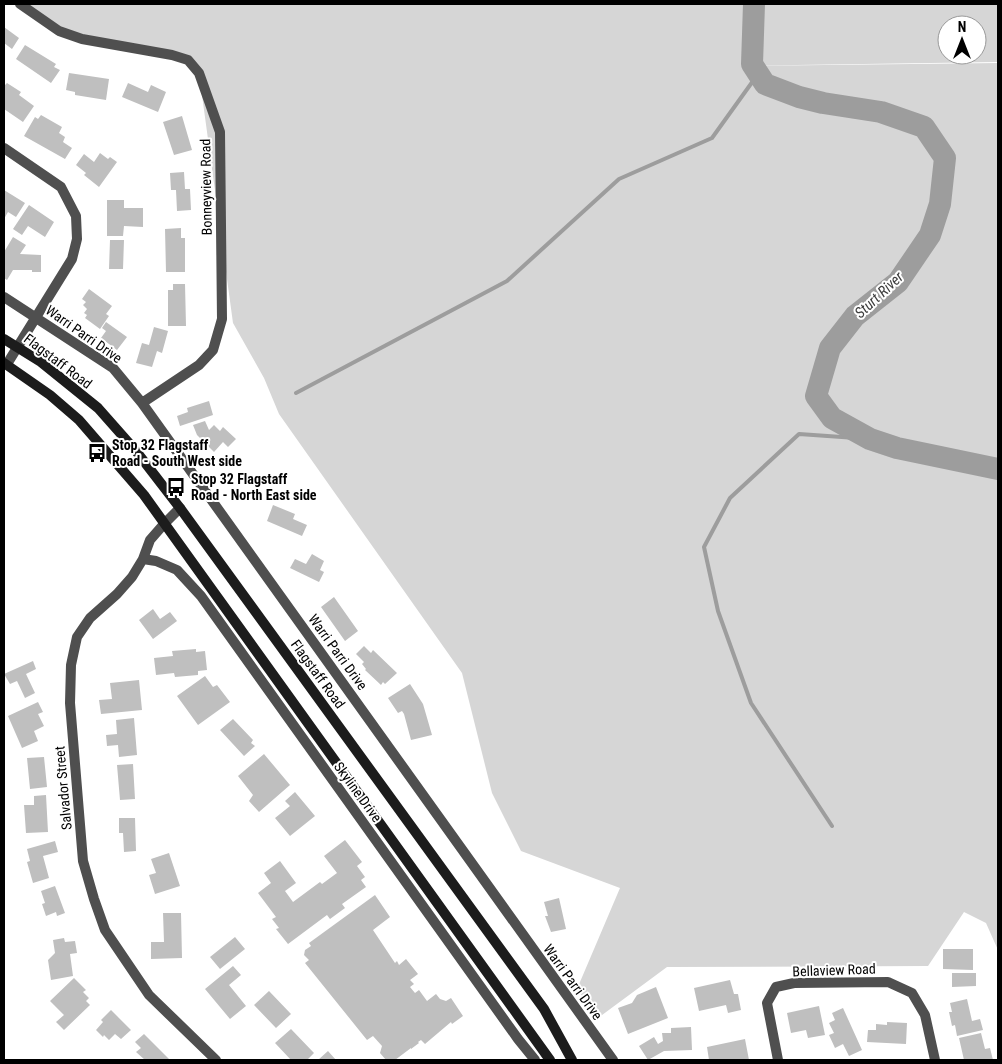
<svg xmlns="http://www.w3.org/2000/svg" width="1002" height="1064" viewBox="0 0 1002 1064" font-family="'Roboto Condensed',sans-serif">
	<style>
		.green { fill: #d6d6d6; fill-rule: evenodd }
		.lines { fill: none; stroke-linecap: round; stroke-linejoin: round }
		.stream { stroke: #9d9d9d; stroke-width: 4 }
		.river { stroke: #9d9d9d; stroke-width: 22 }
		.building { fill: #bfbfbf }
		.minor { stroke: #4f4f4f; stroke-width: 10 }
		.secondary { stroke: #1c1c1c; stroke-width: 10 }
		.labels { text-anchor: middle; stroke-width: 4; stroke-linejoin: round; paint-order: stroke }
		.street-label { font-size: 14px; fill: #000; stroke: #fff }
		.poi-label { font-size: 14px; font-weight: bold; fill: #000; stroke: #fff; text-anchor: start }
		.water-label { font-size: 15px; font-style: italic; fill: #3e3e3e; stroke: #fff }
	</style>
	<rect width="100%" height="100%" fill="#fff"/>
	<path class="green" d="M20,4h978v58l-261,4 261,-3v887l-12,-27 -22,-11 -36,54 -261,1 -69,51 -21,-29 43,-101 -99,-37 -29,-58 -30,-120 -183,-259 -15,-36 -31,-55 -34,-250 -11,-13 -129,-29zM947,25h30v30h-30z"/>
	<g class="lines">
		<path class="stream" d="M296,393l211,-112 112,-102 93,-41 46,-64
			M832,826l-81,-123 -33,-92 -14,-64 26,-49 69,-64 71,5"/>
		<path class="river" d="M754,4l-2,60 13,20 34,13 24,6 58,9 43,15 21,31 -5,46 -10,31 -32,47 -43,34 -25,32 -14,48 16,22 38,21 27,9 101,21"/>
	</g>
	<path class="building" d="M4,27l15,11 -7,11 -8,-6z
		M25,45l31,19 -2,3 6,3 -9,13 -35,-24z
		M69,73l40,6 -3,21 -31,-5v-3l-9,-2z
		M7,83l14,9 -2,3 15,11 -11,16 -19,-13v-23z
		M128,83l20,9 3,-7 15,7 -8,20 -36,-15z
		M41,115l21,12 -3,6 6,4 -2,5 9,6 -7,11 -41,-23 11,-19 3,2z
		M182,116l10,34 -18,5 -11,-33z
		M100,153l8,6 2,-2 7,5 -18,25 -15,-12 2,-2 -10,-8 8,-11 10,8z
		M184,172l1,17h5l1,21 -14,1 -1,-21h-5l-1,-17z
		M4,190l21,13 -9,14 -8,-5 -4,7z
		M107,200h17v8h19v19l-19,-1 -1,10h-16z
		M29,205l25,17 -9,15 -17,-11 -6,9 -9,-6z
		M181,228v10h4v34h-19l-1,-43z
		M13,237l13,8 -6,9 21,1v17h-9v-2h-19l-6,10 -3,-2v-26z
		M110,240h14l-1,29h-14z
		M173,284h12l1,42h-18v-36h5z
		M89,289l23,17 -6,8 3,2 -9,13 -15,-11 2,-3 -3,-2 3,-4 -4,-4 3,-3 -4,-3z
		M106,322l21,15 -10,13 -16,-12 5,-7 -4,-3z
		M154,327l14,4 -6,22 -5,-2 -5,16 -16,-4 6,-20 7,2z
		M209,401l4,14 -33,11 -3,-10 11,-4 -1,-4z
		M205,421l4,9 5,-5 6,6 3,-4 13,12 -8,8 -5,-5 -9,10 -17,-17 -4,-10z
		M273,505l22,9 -2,5 14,6 -5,11 -35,-15z
		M312,554l12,7 -4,9 4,2 -5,10 -29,-14 5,-9 11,5z
		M334,597l24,34 -13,10 -24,-34z
		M153,609l7,10 10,-7 7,9 -24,18 -14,-19z
		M364,646l7,7 2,-3 24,23 -12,11 -2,-2 -2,3 -16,-15 1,-1 -4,-5 2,-2 -8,-8z
		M196,649v3l9,-1 2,19 -9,1v4l-23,2 -1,-4 -18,2 -2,-17 19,-2 -1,-5z
		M33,661l3,8 -10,5 9,19 -10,5 -8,-17 -7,3 -6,-10z
		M205,676l8,11 4,-2 13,17 -32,23 -21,-29z
		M139,680l3,30 -41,4 -2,-14 13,-1 -2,-16z
		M410,684l13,20 9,31 -21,5 -7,-26 -2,-3 -4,2 -10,-15z
		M38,702l5,10 -5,2 6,12 -10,5 4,10 -16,7 -14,-32z
		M134,718l3,37 -18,2 -1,-12 -11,1 -1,-11 11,-1 -1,-14z
		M233,719l20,21 -2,3 4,3 -11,10 -24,-26z
		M264,754l26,31 -31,27 -10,-11 4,-6 -15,-19z
		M44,757l3,30 -17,2 -3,-31z
		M133,764l2,35 -15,1 -3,-35z
		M295,792l20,24 -25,20 -15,-18 15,-12 -5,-5z
		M46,795l2,37 -22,1 -2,-28h10v-9z
		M119,818h16l1,33 -12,1 -1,-19h-4z
		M345,840l17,22 -5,4 8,11 -4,3 5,7 -24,17 3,4 -15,11 -3,-4 -39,29 -12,-15 3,-1 -7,-9 4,-2 -18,-24 13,-10 -7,-10 16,-12 16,22 -11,8 8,11 27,-20 2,2 15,-11 -13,-17z
		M55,841l3,11 -15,4 6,22 -16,5 -6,-21 3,-1 -3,-12z
		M169,853l11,33 -25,8 -6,-19 7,-2 -5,-14z
		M55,886l10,27 -8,3 -1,-4 -10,4 -4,-12 3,-1 -4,-12z
		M375,895l15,22 -17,13 22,33 2,-2 2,4 7,-6 12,15 -8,6 4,4 -4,3 5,6 4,-3 8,11 9,-7 4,5 6,2 5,-3 12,18 -11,8 -1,-2 -26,22 -4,-4 -3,2 1,1 -8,6v-1l-16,12h-9l-6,-7 2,-7 -9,-10 -6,4 -62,-77 4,-3 -5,-5 1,-5 6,-4 -2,-3z
		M559,898l7,31 -15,3 -6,-16h3l-4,-14z
		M163,913h18l1,45 -31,1v-17h13z
		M235,937l10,12 -25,20 -10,-12z
		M64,938l1,4 10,-1 2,12 -7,1 3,22 -22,4 -3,-20 7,-7 -2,-13z
		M943,949h30v21l-30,-1z
		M233,966l8,9 -12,10 17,21 -16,13 -25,-30z
		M952,973h24v13l-24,1z
		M74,978l12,12 -3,2 6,6 -3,3 4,4 -26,25 -8,-8 8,-7 -14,-14z
		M730,980l4,14h4l3,16 -13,3 -2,-8 -27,6 -5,-23z
		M656,987l12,31 -40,16 -10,-26 14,-5 5,-8z
		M269,991l22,23 -15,14 -22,-23z
		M967,999l5,22 8,-2 3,11 -26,6 -2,-11 -3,1 -3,-14h3l-2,-9z
		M819,1006l6,29 -17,3 -2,-8 -15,3 -4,-20z
		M843,1008l19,42 -13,6 -6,-12 -8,4 -6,-13 5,-2 -5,-10 6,-3 -3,-7z
		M111,1010l20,20 -10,9 -6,-5 -6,6 -5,-5 -1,2 -7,-7 7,-8 -2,-2z
		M887,1022l20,1 -1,21 -39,-2 1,-12h8v-6l11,1z
		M691,1027l1,23 -28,1 -16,9 -9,-14 15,-9 4,7 5,-3 -1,-8h9v-5z
		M291,1029l23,24 -7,7h-16l-16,-17z
		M981,1033l4,16 5,-1 3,12h-29l-5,-22z
		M144,1034l26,26h-25l-9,-8 5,-4 -6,-6z
		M745,1039l4,21h-40l-2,-13z
		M328,1051l8,9h-18z"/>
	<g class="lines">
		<path class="minor" d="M20,4l39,27 23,8 90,16 16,5 11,13 21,59 2,187 -9,31 -14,15 -57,38
			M4,148l57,39 15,29 1,23 -5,20 -65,105
			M4,297l109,71 29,35 471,657
			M180,508l-16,16 -14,16 -7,19 -11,18 -15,17 -27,24 -13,19 -6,28 -1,38 13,158 11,38 11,31 44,65 67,65
			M143,559l13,2 21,9 24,26 317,443 17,21
			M778,1060l-11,-57 9,-16 18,-4 94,-1 24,11 13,22 10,45"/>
		<path class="secondary" d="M4,339l37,23 57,46 38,43 44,57 364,501 28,51
			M4,363l46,32 29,25 65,75 406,565"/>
	</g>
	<defs>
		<g id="bus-bare" transform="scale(1.5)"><path d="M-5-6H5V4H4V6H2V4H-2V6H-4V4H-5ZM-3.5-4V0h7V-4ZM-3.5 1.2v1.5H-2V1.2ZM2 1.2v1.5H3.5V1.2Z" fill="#000" stroke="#fff" stroke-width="2.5" paint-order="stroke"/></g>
	</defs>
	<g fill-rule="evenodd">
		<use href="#bus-bare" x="97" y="453"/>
		<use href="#bus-bare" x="176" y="487"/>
	</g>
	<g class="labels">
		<g class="street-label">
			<text transform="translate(206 187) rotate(-91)" y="5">Bonneyview Road</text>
			<text transform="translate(84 334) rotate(35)" y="5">Warri Parri Drive</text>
			<text transform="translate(58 361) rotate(37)" y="5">Flagstaff Road</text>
			<text transform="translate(338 652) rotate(54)" y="5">Warri Parri Drive</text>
			<text transform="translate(318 674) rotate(54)" y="5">Flagstaff Road</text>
			<text transform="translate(63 788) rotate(-95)" y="5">Salvador Street</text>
			<text transform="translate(358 792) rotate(54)" y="5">Skyline Drive</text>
			<text transform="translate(834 970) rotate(-2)" y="5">Bellaview Road</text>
			<text transform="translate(573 982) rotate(54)" y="5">Warri Parri Drive</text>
		</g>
		<g class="poi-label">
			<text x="112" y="450">Stop 32 Flagstaff<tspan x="112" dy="16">Road - South West side</tspan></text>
			<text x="191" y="484">Stop 32 Flagstaff<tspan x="191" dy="16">Road - North East side</tspan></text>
		</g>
		<g class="water-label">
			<text transform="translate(879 295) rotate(-43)" y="5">Sturt River</text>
		</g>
	</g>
	<rect width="1002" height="1064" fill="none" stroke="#000000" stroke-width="10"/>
	<g transform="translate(962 40)"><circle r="24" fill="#ffffff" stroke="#999999"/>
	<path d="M0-4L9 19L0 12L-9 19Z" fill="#000000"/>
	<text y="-8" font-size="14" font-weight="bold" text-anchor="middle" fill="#000000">N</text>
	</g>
</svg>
